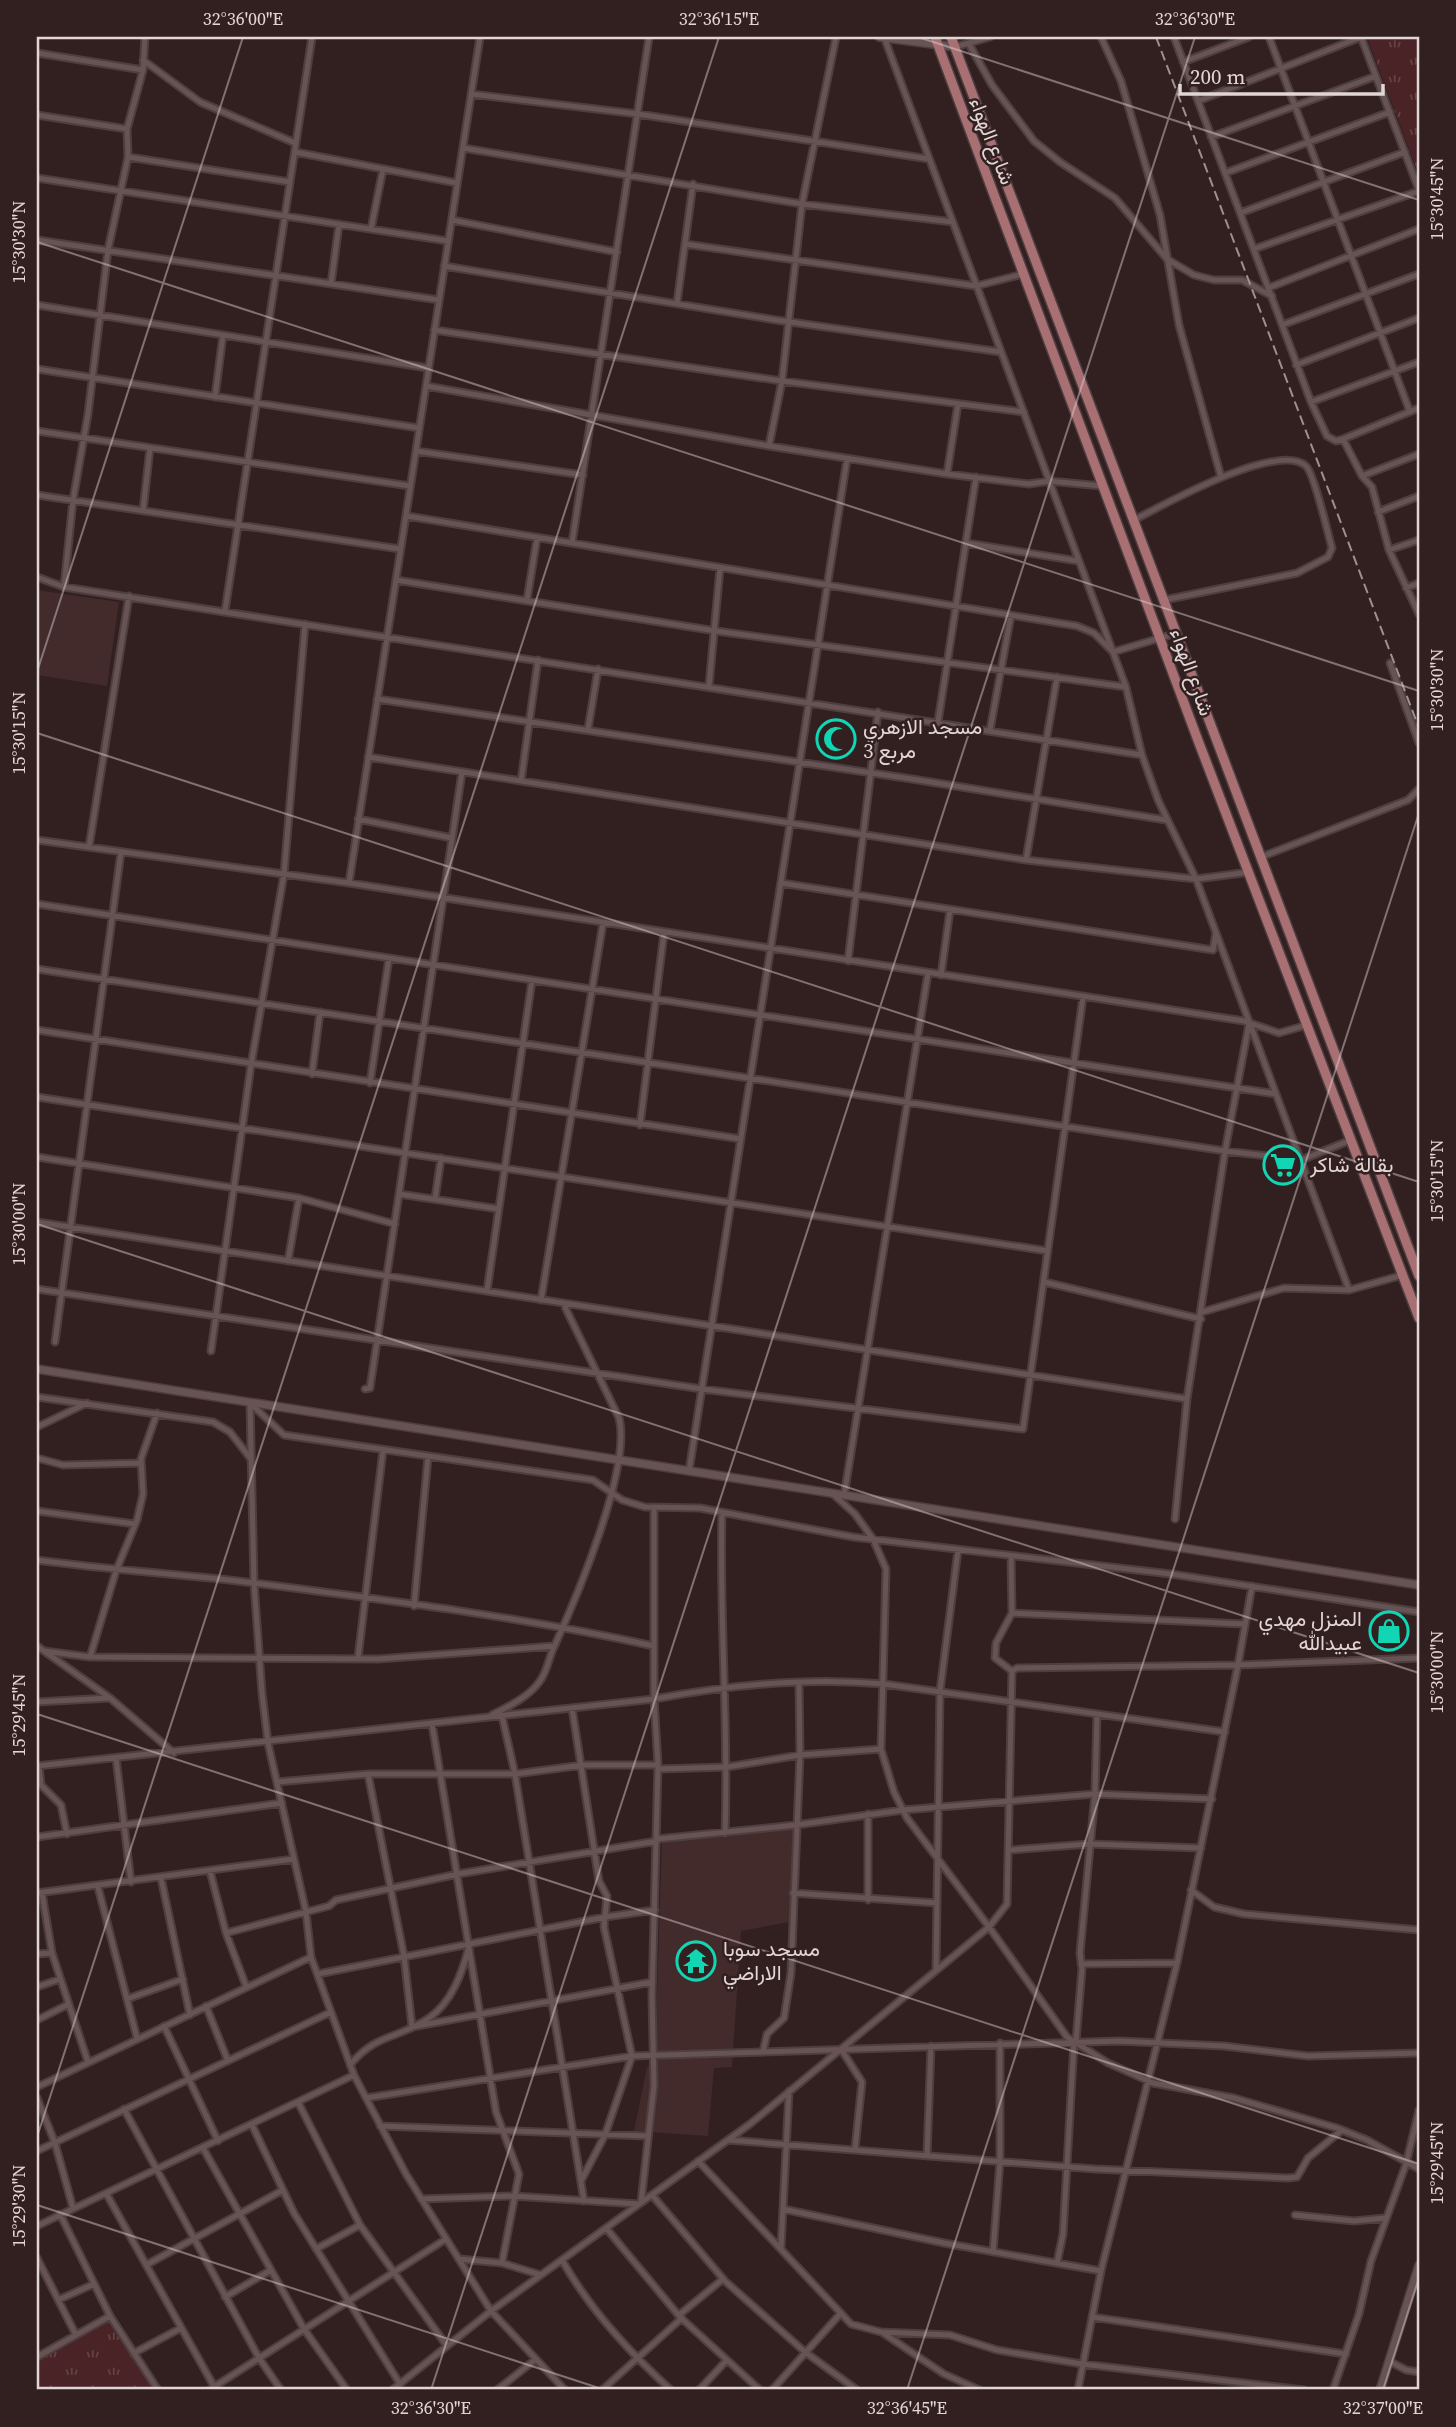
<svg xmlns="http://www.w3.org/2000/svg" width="1456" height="2427" viewBox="0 0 1456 2427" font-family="'Source Serif 4',Vazirmatn,serif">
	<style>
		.built { fill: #432a2b }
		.grass { fill: url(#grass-tufts) }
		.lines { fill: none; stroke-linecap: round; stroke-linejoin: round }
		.minor-casing { stroke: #4d3e3f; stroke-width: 9 }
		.tertiary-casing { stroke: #4d3e3f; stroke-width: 10 }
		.primary-casing { stroke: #4d3e3f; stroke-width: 12 }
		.minor { stroke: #685354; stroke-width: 5 }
		.tertiary { stroke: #685354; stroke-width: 7 }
		.primary { stroke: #a97074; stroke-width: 9 }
		.rail { stroke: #9f9090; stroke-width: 2; stroke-dasharray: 10 5; stroke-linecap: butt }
		.ticks { fill: none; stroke: #e2d5d5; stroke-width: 2; stroke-opacity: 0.45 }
		.labels { text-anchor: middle; stroke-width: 5; stroke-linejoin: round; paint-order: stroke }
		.street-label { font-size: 21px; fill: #e2d5d5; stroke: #322021 }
		.poi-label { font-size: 21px; fill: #e2d5d5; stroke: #322021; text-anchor: start }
		.neatline { fill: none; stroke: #e2d5d5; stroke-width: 2.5 }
		.ticks-label { font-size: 18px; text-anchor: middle; fill: #e2d5d5 }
	</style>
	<defs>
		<pattern id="grass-tufts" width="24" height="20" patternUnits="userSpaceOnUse" patternTransform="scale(1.75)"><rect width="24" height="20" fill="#4a2326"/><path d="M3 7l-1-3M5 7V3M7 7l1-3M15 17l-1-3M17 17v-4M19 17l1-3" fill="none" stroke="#644245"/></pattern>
	</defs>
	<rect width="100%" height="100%" fill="#322021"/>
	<path class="built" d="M37,590l82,12 -12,84 -70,-11z
		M796,1825l-2,96 -53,10 -9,136 -18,1 -6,68 -74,-5 13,-64 8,-8 7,-221z"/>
	<path class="grass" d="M1367,37h52v138z
		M106,2318l48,72h-117v-32z"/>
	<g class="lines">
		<g class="minor-casing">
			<path id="minor" d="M884,37l242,650 16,68 16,45 38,79 153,411
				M1101,37l20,44 39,134 19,110 42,152
				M1174,37l137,365 16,34 9,5 7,-2 76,-31
				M1269,37l141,375
				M1361,37l58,153
				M969,44l23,41 42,56 26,21 55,36 52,61 27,16 20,5h28l30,16
				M955,47l35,-10
				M37,53l106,17
				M143,60l57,42 95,41
				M1183,62l66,-25
				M471,94l167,20 291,45
				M1198,101l163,-64
				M37,115l90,14
				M1211,137l165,-61
				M463,148l339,56 151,18
				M295,152l162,31
				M128,157l162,25
				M1225,173l165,-61
				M37,178l411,63
				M1240,213l165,-61
				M452,220l165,32
				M371,229l12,-60
				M37,240l402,60
				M685,244l291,42 47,-12
				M1254,249l165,-58
				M444,266l332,54 225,32
				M331,284l8,-60
				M1268,288l151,-59
				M677,303l16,-119
				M37,305l391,63
				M1282,325l137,-51
				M434,330l348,51 242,31
				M1296,365l123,-47
				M37,369l382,59
				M426,386l343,60 178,28 82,10 20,-3 53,5
				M215,397l8,-62
				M1311,402l108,-40
				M37,431l373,55
				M1343,439l19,37 10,11 17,63 30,64
				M769,446l13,-65 20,-177 34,-167
				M416,451l167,24
				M947,474l11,-70
				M1362,476l57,-22
				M37,495l363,54
				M143,511l7,-63
				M1378,512l41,-16
				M407,516l670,110 17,7 19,19 64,-19
				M1134,520c31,-16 144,-79 172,-54 8,7 22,68 26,82l-4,9 -31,16 -133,27
				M572,543l77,-506
				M966,543l112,18
				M1389,550l30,-10
				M37,577l27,10 1078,168
				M396,580l320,51 410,56
				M64,587l9,-87 15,-86 20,-164 20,-93 -1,-28 16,-59 2,-33
				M1406,588l13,-5
				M527,600l10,-62
				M225,611l87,-574
				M1390,663l29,80
				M709,686l11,-118
				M377,699l535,80 254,41
				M938,722l38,-245
				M588,729l10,-60
				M990,730l21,-115
				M368,757l658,103 170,19 54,-7
				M521,781l17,-121
				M358,819l94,19
				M37,840l312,43 895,138 35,12 28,-8
				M89,847l40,-251
				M1261,857l147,-57 11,-11
				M1026,860l31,-183
				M349,883l131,-846
				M781,883l432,67 3,-17
				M37,904l1239,190
				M848,961l30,-249
				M37,969l1188,182 76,9 50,-20
				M941,975l9,-65
				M37,1030l704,109
				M312,1074l8,-62
				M370,1083l19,-125
				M37,1097l1011,154
				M640,1125l24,-192
				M37,1157l262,41 96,26
				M399,1194l100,15
				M435,1199l6,-41
				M37,1222l1150,177
				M288,1261l11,-63
				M1044,1282l157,37
				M37,1289l665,100 321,40 60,-432
				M487,1291l45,-311
				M541,1300l62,-377
				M1202,1312l82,-24 65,2 54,-15
				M55,1342l66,-490
				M211,1351l40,-286 33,-191 21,-250
				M365,1389l5,-1 92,-616
				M37,1397l176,25 17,10 21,27
				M250,1403l34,32 309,45 29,20 23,7 55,1 153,29 318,37 248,38
				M250,1403l4,180 8,110 6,50 38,169 5,45 43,118 52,99 85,137 74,79
				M37,1427l50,-24
				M37,1458l26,7 78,-2
				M689,1471l158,-1012
				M834,1495l21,19 18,25 13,30 -5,180 13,43 13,26 82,109 78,110 41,26 45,20 81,15 103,30 30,12 52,29
				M844,1496l84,-523
				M37,1511l98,13
				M722,1513c-3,106 7,213 3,320
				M1175,1519l12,-120 38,-248 24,-127
				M1011,1556l1,57 -16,30 -1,15 17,13
				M37,1560c72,10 145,14 217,23 133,17 268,34 400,63
				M414,1606l14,-149
				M1012,1613l231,11
				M37,1646l73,52 64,55
				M44,1651l46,6 288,2 176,-13
				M90,1657l26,-86 21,-51 6,-26 -2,-35 16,-46
				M358,1658l25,-208
				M37,1702l73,-4
				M572,1708l27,173 8,15 -3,31 28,129 -27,79 -24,46
				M492,1715c17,-9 37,-18 48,-34 7,-9 9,-24 14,-34 22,-48 78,-180 65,-229l-56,-115
				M502,1716l13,58 69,427
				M432,1724l64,388 23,62 -17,89
				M116,1758l15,124
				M37,1766l617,-67c75,-14 154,-22 230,-15l341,48
				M39,1766l2,19 20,20 6,29
				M658,1769l69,-2 73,-12 81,-6
				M368,1774l36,182 8,71 240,-45
				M277,1782l91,-8h147l68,-9h75
				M868,1814v86
				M37,1837l245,-34
				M657,1839l139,-14 107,-15 192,-16 117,5
				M1010,1850l79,-6 112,4
				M210,1871l16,62 20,53
				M161,1878l29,137
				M98,1887l39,151
				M1191,1890l23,17 30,7 175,16
				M37,1893l257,-34
				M42,1893l10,60 36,109
				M793,1893l144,10
				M226,1933l103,-27 7,-6 122,-26 199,-33
				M37,1954l15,-1
				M1081,1964l96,-1
				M936,1970l4,-279 18,-141
				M318,1974l287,-57 50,-7
				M37,1987l23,-8
				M127,1999l56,-20
				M206,2006l22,55
				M37,2020l30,-15
				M164,2026l54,115
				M1076,2041l6,-72 -2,-16 15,-159 2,-80
				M841,2049l21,33 -7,67
				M763,2052l4,-18 17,-16 7,-45 9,-218 -1,-71
				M350,2065c26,-32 49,-26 79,-47 23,-16 33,-45 40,-71
				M37,2087l274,-130
				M37,2098l18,45 18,65
				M366,2098l266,-42 487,-15 105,5 84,10 111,-3
				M298,2102l62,123 87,121
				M124,2109l135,249 22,32
				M252,2125l42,88 106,171
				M380,2126l268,10
				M728,2140l367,29 193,9 9,-1 11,-19 34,-28
				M203,2148l101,181 43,61
				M37,2151l294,-139
				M927,2156l4,-110
				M698,2161l153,163 30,8 69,3 47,15 85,14 222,26
				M106,2193l110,197
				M652,2195l73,86 80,71 52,38
				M421,2199l92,-3 125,8
				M641,2203l13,-118 -2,-89 6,-231 -4,-66v-192
				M783,2209l161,34 157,28
				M60,2214l50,102 48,74
				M1295,2215l59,6 31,-3
				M37,2226l317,-151
				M606,2228l74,89 80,73
				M781,2248l8,-157
				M316,2249l44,-24
				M993,2252l7,-91v-118
				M37,2258l39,77
				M459,2259l43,4 39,12
				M562,2260c28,50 67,92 109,130
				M1057,2263l6,-29 11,-191
				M146,2265l137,-75
				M225,2297l46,-27
				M58,2300l36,-16
				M679,2315l44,-36
				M1092,2317l254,37
				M883,2333l61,41 36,16
				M134,2353l47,-25
				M37,2357l73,-41
				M1389,2361l17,9 13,2
				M209,2390l237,-151
				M392,2390l99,-79 259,-187 239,-197 18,-23 5,-233 5,-3 221,-3 14,-79
				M497,2390l39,-31
				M602,2390l80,-72
				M699,2390l27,-29
				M772,2390l69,-77
				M1078,2390l23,-119 76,-308 61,-298 181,-7
				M1333,2390l26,-76 12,-53 35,-97 13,-54"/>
		</g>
		<g class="tertiary-casing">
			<path id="tertiary" d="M879,37l76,10
				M37,1369l1382,216
				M1380,2390l39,-125"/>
		</g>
		<g class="primary-casing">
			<path id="primary" d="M935,37l264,706 220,575
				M951,37l468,1239"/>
		</g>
		<use href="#minor" class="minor"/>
		<use href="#tertiary" class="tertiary"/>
		<use href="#primary" class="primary"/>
		<path class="rail" d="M1156,37l263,691"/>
	</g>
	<path class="ticks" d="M918,37l501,163M37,242l1382,449M37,672l206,-635M37,733l1382,449M37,1224l1382,449M37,1714l1382,450M37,2137l682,-2100M37,2205l568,185M431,2390l764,-2353M907,2390l512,-1577M1383,2390l36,-112"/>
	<defs>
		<g id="mosque-ring" transform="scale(2.0125)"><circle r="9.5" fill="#322021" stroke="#12d5b4" stroke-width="1.5"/><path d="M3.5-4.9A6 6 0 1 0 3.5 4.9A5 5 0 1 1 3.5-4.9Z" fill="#12d5b4"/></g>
		<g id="supermarket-ring" transform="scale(2.0125)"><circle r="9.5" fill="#322021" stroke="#12d5b4" stroke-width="1.5"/><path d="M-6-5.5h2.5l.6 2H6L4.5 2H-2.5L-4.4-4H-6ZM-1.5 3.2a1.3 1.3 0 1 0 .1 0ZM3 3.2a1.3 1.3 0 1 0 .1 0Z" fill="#12d5b4"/></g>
		<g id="shop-ring" transform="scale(2.0125)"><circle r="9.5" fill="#322021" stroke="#12d5b4" stroke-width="1.5"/><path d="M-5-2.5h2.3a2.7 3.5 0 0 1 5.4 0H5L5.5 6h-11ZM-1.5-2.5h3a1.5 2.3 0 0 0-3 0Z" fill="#12d5b4"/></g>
		<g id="temple-ring" transform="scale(2.0125)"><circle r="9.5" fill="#322021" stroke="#12d5b4" stroke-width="1.5"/><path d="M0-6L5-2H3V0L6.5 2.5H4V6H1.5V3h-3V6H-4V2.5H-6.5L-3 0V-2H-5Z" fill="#12d5b4"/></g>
	</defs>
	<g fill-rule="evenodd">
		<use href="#mosque-ring" x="836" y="739"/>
		<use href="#supermarket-ring" x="1283" y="1165"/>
		<use href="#shop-ring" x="1389" y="1631"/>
		<use href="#temple-ring" x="696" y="1961"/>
	</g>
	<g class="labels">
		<g class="street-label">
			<text transform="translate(992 141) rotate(69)" y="7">شارع الهواء</text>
			<text transform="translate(1192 672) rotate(70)" y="7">شارع الهواء</text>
		</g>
		<g class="poi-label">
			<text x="863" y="734">مسجد الازهري<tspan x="863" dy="24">مربع 3</tspan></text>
			<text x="1310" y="1172">بقالة شاكر</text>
			<text x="1362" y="1626" text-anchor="end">المنزل مهدي<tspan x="1362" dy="24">عبيدالله</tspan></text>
			<text x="723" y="1956">مسجد سوبا<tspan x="723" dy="24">الاراضي</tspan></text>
		</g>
	</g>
	<rect width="1456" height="2427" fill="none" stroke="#322021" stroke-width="77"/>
	<path d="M1180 84v10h203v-10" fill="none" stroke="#e2d5d5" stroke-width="3.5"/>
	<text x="1190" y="84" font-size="21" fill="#e2d5d5" stroke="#322021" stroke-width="5" paint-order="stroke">200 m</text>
	<rect x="38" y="38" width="1380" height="2350" class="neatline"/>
	<g class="ticks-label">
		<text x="243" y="25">32°36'00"E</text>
		<text x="719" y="25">32°36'15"E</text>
		<text x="1195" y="25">32°36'30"E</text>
		<text transform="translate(1437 199) rotate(-90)" y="6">15°30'45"N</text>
		<text transform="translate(19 242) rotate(-90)" y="6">15°30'30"N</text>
		<text transform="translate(1437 690) rotate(-90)" y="6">15°30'30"N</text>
		<text transform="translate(19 733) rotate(-90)" y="6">15°30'15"N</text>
		<text transform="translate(1437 1181) rotate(-90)" y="6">15°30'15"N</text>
		<text transform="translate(19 1224) rotate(-90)" y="6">15°30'00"N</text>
		<text transform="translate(1437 1672) rotate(-90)" y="6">15°30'00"N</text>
		<text transform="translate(19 1715) rotate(-90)" y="6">15°29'45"N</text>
		<text transform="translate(1437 2163) rotate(-90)" y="6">15°29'45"N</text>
		<text transform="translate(19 2206) rotate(-90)" y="6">15°29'30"N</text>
		<text x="431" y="2414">32°36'30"E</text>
		<text x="907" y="2414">32°36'45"E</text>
		<text x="1383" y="2414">32°37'00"E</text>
	</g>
</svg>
